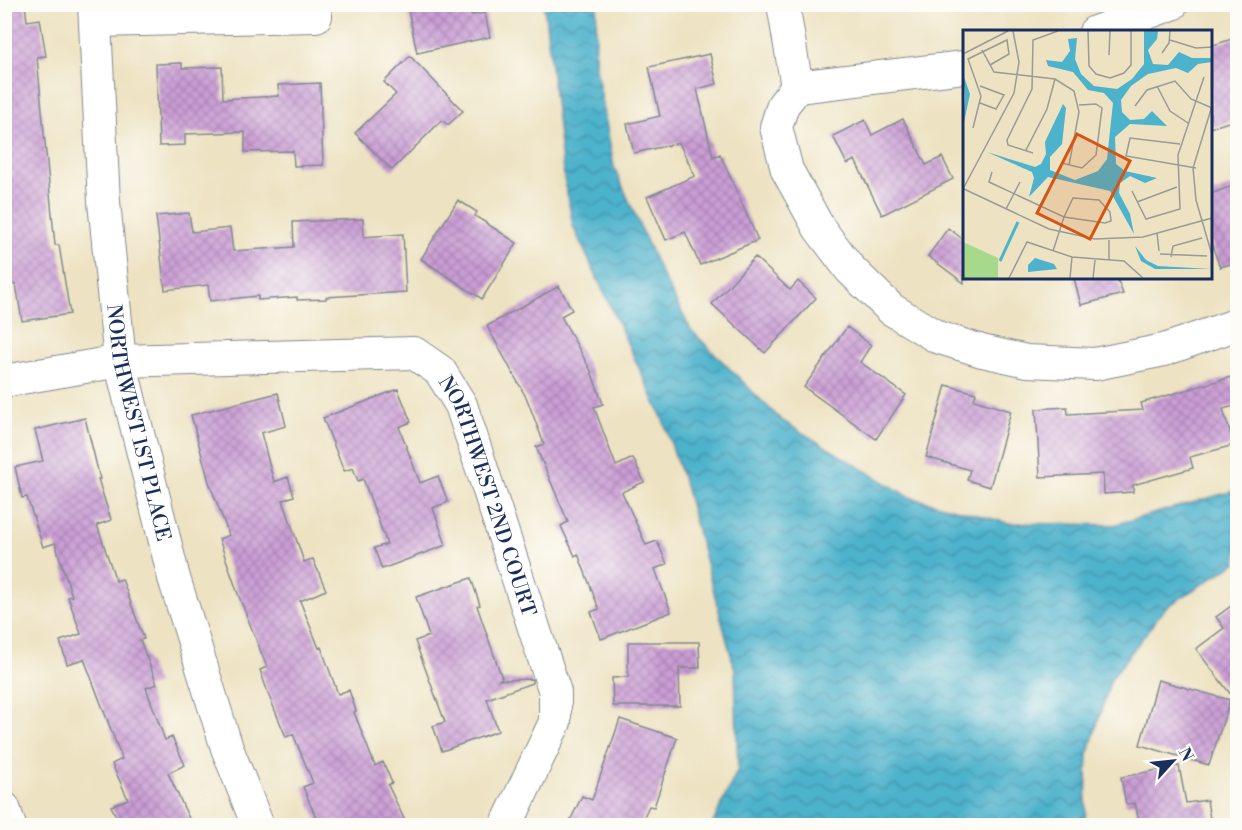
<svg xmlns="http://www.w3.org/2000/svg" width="1242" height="830" viewBox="0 0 1242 830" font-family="'Libre Bodoni',serif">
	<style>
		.water { fill: url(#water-waves); stroke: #347095; stroke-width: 1.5 }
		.building { fill: url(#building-cross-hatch) }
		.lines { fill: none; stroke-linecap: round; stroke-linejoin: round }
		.minor-casing { stroke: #848890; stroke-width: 34 }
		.minor { stroke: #fff; stroke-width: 32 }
		.labels { text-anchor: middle; stroke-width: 4.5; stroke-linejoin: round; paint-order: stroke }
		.street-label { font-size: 20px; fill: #1b2f5e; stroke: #fdfcf7 }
		.inset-river { fill: none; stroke: #4db2cc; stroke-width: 3 }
		.inset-road { fill: none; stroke: #999a99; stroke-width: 1.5 }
		.view { fill: #d45514; fill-opacity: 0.15; stroke: #d45514; stroke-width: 3 }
		.inset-edge { fill: none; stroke: #1b2f5e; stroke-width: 3 }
	</style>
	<defs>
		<pattern id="water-waves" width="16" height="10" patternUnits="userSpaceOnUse" patternTransform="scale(1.5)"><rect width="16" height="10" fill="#4db2cc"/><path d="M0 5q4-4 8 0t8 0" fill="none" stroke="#3f91a9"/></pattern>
		<pattern id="building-cross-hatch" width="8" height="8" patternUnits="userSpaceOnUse" patternTransform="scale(1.5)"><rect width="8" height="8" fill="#cb9ed5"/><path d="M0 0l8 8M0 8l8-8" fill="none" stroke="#a481b0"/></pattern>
	</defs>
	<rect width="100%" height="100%" fill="#fdfcf7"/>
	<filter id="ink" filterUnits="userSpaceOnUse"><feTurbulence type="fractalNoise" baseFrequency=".0167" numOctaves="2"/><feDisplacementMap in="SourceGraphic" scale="12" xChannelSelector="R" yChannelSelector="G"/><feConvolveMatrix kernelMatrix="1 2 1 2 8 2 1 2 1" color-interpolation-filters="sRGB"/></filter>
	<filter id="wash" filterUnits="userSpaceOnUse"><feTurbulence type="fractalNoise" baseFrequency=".008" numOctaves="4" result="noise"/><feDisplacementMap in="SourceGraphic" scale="24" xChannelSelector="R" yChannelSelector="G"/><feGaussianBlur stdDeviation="1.35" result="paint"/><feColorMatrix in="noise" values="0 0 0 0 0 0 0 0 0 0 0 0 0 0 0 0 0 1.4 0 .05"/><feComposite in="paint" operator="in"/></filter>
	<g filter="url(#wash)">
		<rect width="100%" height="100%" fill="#ede2c1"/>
		<path class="water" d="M544,5h53l-2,57 19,105 44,100 33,63 90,90 128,77 99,26 106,2 123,-35v72l-72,46 -54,71 -23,75 -3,71h-373l26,-56 -3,-99 -49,-181 -22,-67 -91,-196 -10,-55z"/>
		<g id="blocks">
			<path class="building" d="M4,4h21l2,17 13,-2 6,37 -9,1 8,86 10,102h4l11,69 -48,7 -6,-37 -12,1v-32l7,-1 -7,-57z
				M407,4h62l2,11 14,-2 5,24 -73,16z
				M1238,37v82l-28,9v-82z
				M710,54l7,30 -20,5 16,68 7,-3 38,86 -58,25 -15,-33 -19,8 -19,-43 48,-21 -16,-33 -45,10 -7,-29 33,-8 -11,-49z
				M410,56l53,55 -15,14 -6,-5 -50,50 -37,-37 41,-39 -12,-12z
				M182,63v5l40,-1 1,32 56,-3 -1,-11 42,-2 3,82 -29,1 -1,-15 -48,1v-20l-60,2v11l-26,1 -3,-82z
				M903,119l23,46 16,-8 11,22 -71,36 -27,-55 -8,4 -14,-28 32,-16 7,15z
				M1238,184v78l-18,5 -10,-27v-46z
				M458,200l19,12 -2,4 42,27 -35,56 -61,-40z
				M189,213l3,19 38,-4 3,23 61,-4 -1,-25 70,-3 1,18 39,-3 3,58 -80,5v2l-29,1v-3l-39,3v-4l-48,5 -2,-16 -43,5 -9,-74z
				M948,228l16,12v43l-36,-27z
				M755,257l35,33 8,-9 18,17 -51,55 -53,-49z
				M1074,278h43l6,16 -42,11z
				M559,286l13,24 -11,6 30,55 12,33 -9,3 22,59 17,-8 11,24 -22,10 24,53 11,-4 10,23 -12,5 16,43 -70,27 -10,-27 8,-3 -21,-55 -3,2 -14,-30 7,-4 -32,-75 8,-3 -17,-45 -40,-73z
				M847,327l24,18 -11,17 46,33 -30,44 -72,-52z
				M1231,377l7,28 -15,4 11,36 -44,12 3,11 -60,17v7l-29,2 -1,-20 -63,3 -4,-68 31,-2 1,7 75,-4 -2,-7z
				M946,385l30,8 -2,7 37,11 -21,76 -23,-7 3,-10 -44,-13z
				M398,389l13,33 -12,5 21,56 18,-7 10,26 -15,6 13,37 -64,24 -8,-21 13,-4 -24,-65 -5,2 -5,-13 -9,3 -21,-53z
				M278,393l8,33 -25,7 13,49 14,-5 6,19 -11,4 21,62 9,-3 13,31 -26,11 19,47 2,-1 17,47 11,-4 7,21 -2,1 21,54 8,-4 9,21 -4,2 19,40h-88l-16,-38 10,-4 -20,-49 -7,3 -17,-41 -9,-26 7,-3 -29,-73 -19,-55 10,-4 -20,-53 -18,-67z
				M85,418l15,61h-2l13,41 -14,5 19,56 6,-2 22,60 -4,1 17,44 -11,4 19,52 7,-3 13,28 -17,8 24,52h-72l-9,-19 17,-7 -16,-35 10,-5 -38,-100 -17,5 -7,-23 21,-7 -13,-37 4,-1 -17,-53 -12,4 -16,-50 -5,1 -7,-31 28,-6 -8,-31z
				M471,578l9,27 -3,1 25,72 -3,2 33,-1v4l-45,16 11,32 -56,20 -9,-25 12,-4 -30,-81 14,-5 -13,-39z
				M1238,601v103l-42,-55 28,-21 -8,-11z
				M628,642h71l1,26h-21l1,38h-67l-1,-28 16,-1z
				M1158,680l72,20 -21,65 -69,-20z
				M620,719l57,19 -23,69 -5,-1 -9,19h-72l14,-29 10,4z
				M1179,766l7,37 21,-3 4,25h-71l-5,-22 -9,1 -5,-27z"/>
		</g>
	</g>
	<g filter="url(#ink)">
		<use href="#blocks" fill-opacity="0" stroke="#848890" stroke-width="1.5"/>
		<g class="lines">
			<g class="minor-casing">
				<g id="minor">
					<path id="s1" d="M94,4l10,198 16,159 54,217 53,170 31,78"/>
					<path d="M783,4l14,83 -14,18 -7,22 11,43 32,58 31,41 41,40 46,28 45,14 45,10 68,3 69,-14 74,-26"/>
					<path d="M95,21l221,-5"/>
					<path d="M1095,32l77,-28"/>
					<path d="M797,87l167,-20"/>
					<path id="s2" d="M4,381l116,-20 294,-8 26,18 21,34 94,287v30l-49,104"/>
					<path d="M4,808l6,18"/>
				</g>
			</g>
			<use href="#minor" class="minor"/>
		</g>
	</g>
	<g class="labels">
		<g class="street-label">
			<text dy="7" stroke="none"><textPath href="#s1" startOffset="422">NORTHWEST 1ST PLACE</textPath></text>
			<text dy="7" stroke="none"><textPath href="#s2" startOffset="578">NORTHWEST 2ND COURT</textPath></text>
		</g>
	</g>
	<g transform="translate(963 30)">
		<rect width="249" height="249" fill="#ede2c1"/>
		<path d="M0,212l35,16v20h-35z" fill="#a6da8a"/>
		<path d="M181,1h14l-1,8 -9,11 5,14 15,1 11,-13 13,6h20v4l-14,2 -10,9 -12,-5 -28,6 -17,12 -10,14 1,12 8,8 14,-1 8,-8 15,15 -37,-2 -15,13 1,27 9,7 32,7 -12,5 -15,-7 -10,7 -1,10 11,21 4,20 -24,-43 -62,-14 -19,20 5,-19 -2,-6 -45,-20 48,15 6,-3 5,-10 -1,-12 18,-38 3,4 -4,36 -12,13v13l25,10 23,-9 9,-12 6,-56 -9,-10 -16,-3 -15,-18 -25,-6 -2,-6 16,2 8,-11 -2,-12 9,-1 -2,21 6,15 13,12 23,3 15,-10 12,-15zM0,44l7,20 -7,33 2,-31zM172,216l11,14 12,6 53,3h-56l-14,-8zM72,228l19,6 3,5 -29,3v-7z" fill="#4db2cc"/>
		<path class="inset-river" d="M37,231l18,-39"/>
		<path class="inset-road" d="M125,1l1,35 7,8 14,4 14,-5 7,-8v-34M207,10l26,8 16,-1M19,20l12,22 61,7 19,12 5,21 -10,53M199,23l7,-10 1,-12M0,24l45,-23M146,25l1,-24M17,56l24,9 -8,14 -16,-6M194,56l13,25 18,12M172,76l12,-16 28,-9 16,18 21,9M249,76l-19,62 3,32 16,55M10,98l8,-32 -13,-37 39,-19 2,14 -19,11M217,114l-50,-6 -4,18 70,12M63,120l21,-41 8,-30M70,123l-25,-8 -1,-5 25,-51 1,-49 25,-9M99,133l20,5 14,-13 6,-47 -6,-4 -17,1M29,142l-3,10 75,35 41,6 6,-2 -1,-9 -11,-12 -26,-2 -9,19 -11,34M0,159l51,-96 5,-31 -6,-31M1,159l85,40 46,10 48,-2 69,-19M169,161l14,28 34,-10 -2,-54 26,-78M174,172l40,-15M43,179l14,-27M194,203l2,18M146,210v21M197,224l47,2M208,227l2,-11 29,-8M46,248l18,-36 45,15 52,4 19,17M107,248l2,-21M130,248l2,-18"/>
		<path class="view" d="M114,104l53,27 -40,78 -53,-26z"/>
		<rect width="249" height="249" class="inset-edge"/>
	</g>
	<rect width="1242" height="830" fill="none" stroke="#fdfcf7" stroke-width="24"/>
	<g transform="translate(1173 761) rotate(63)" stroke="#fdfcf7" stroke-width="4.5" paint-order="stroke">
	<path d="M0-4.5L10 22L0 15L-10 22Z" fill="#1b2f5e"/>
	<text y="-9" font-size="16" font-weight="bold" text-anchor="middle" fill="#1b2f5e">N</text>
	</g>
</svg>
